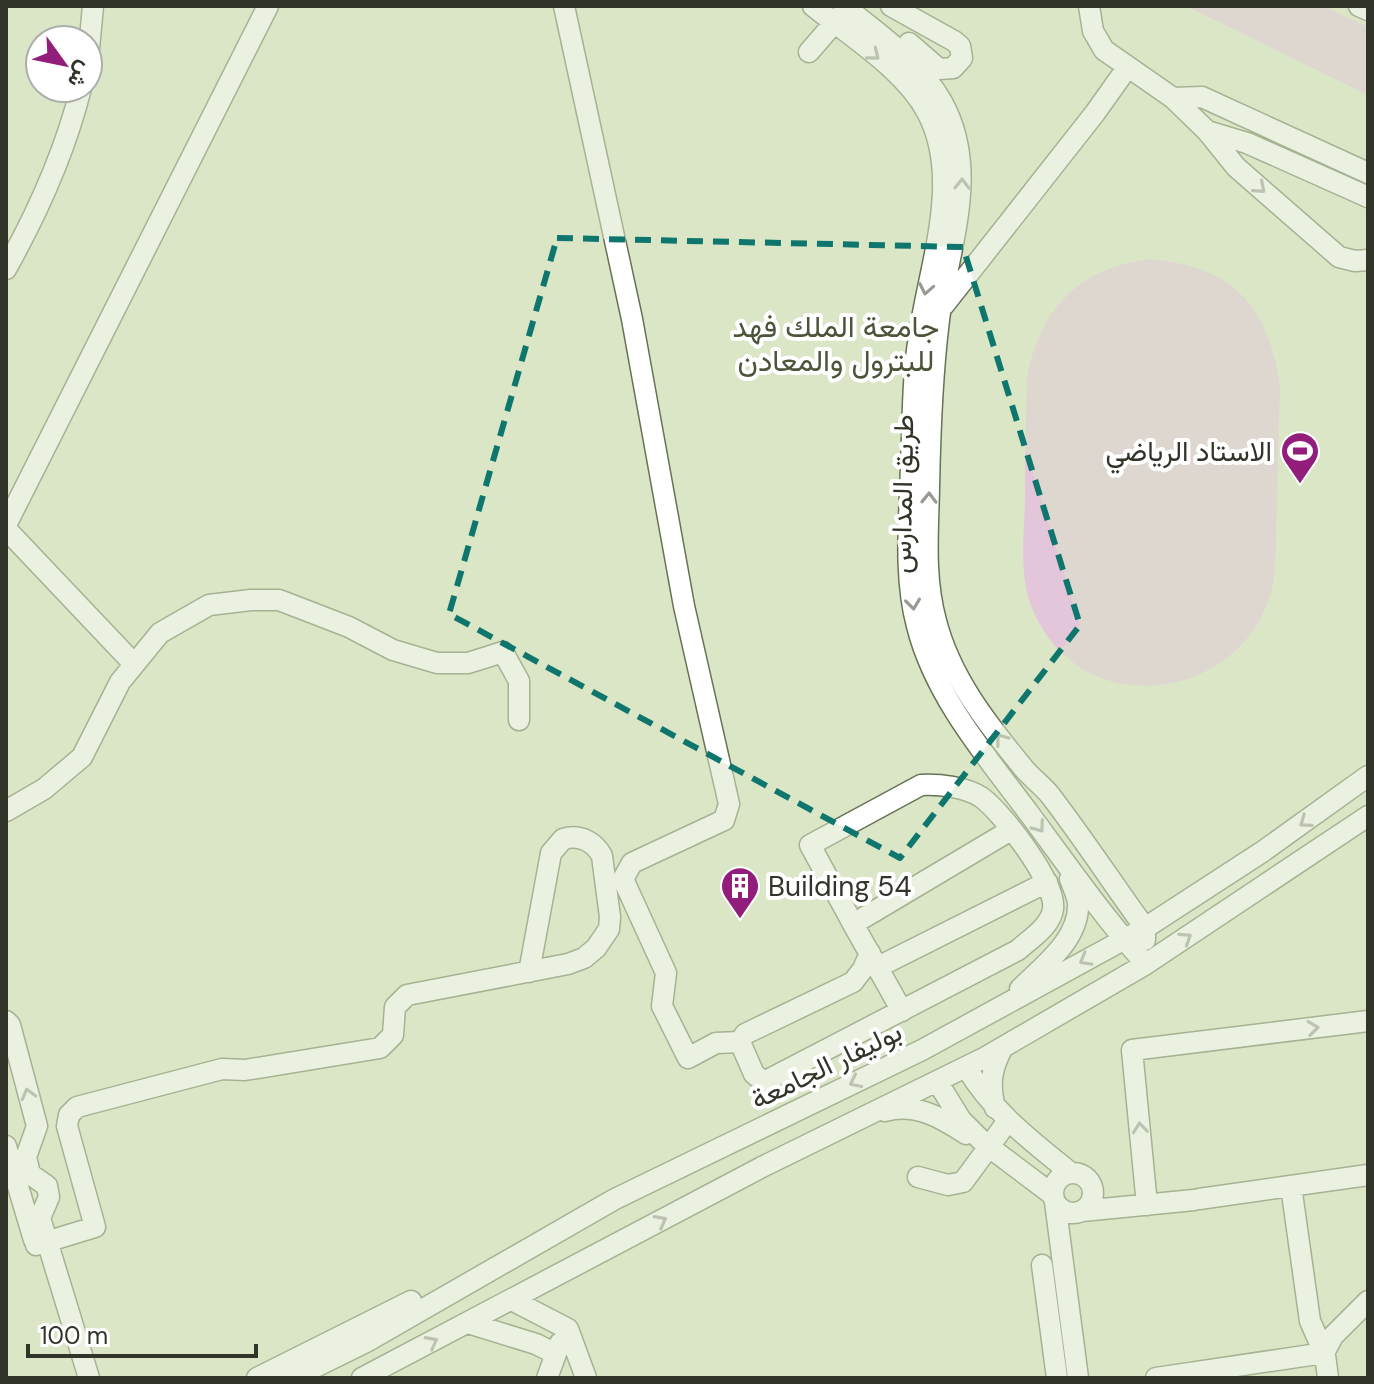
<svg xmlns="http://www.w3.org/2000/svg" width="1374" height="1384" viewBox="0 0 1374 1384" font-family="'DM Sans',Vazirmatn,sans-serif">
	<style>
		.green { fill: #e3c6da }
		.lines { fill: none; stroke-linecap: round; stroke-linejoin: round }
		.minor-casing { stroke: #687255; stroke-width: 23 }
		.minor { stroke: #fff; stroke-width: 20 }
		.oneway { stroke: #989a94 }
		.marked { fill: none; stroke: #0f766e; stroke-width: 6; stroke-dasharray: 16 10; stroke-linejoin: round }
		.labels { text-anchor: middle; stroke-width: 8; stroke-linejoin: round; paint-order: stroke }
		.poi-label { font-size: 28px; fill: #313529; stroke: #fff; text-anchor: end }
		.street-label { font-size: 28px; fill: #313529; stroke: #fff }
		.neighbourhood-label { font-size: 30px; fill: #4c553a; stroke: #fff }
	</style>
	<rect width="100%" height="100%" fill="#dae6c6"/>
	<path class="green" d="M1186,6h138l44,21v68z
		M1151,259c82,8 117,46 129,127l-5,186c-15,124 -185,159 -240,43 -17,-35 -11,-76 -10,-114 0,-41 1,-81 2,-122 12,-70 53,-112 124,-120z"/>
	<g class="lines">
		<g class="minor-casing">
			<path id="minor" d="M564,6l68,313 52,287 45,198 -5,16 -92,43 -9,16 43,94 -4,33 26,52 28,-15 24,-1
				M813,6c37,30 92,64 114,106 37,69 0,158 -9,231 -6,39 -5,80 -7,120 -1,53 -8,111 6,163 18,72 71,132 114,190 37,50 73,102 115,148
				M844,6c35,28 75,55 98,96 39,70 6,145 -3,218 -7,56 -9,112 -10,169 -1,44 -5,88 7,132 14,55 49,100 85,144 8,11 20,19 29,30 33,43 63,89 95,133v12
				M891,6l63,35 6,5 2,12 -9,10 -14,1 -30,-26
				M1089,6l4,25 11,19 69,48 34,33 29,36 103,90 16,4 13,-1
				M1359,6l9,4
				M809,52l32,-37
				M88,59l5,-53
				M1173,98l29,-1 166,76
				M1207,131l40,12 121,54
				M6,269c32,-57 59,-117 75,-181
				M944,305l151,-192 32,-45
				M6,525l262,-519
				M6,529l128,135
				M6,811l38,-22 38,-32 38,-75 40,-49 49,-28 42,-5h28l70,27 44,23 44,13h31l35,-11 16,29v39
				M853,924l-43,-79 111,-60c19,-1 44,2 60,12 21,15 76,86 72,112 -2,17 -23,30 -35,41l-254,132 -10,-8 -14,-32 5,-8 108,-52 10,-13 7,-16
				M878,967l169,-85
				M1020,989c23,-23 60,-50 58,-86 -1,-8 -5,-16 -8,-24
				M902,1011l-49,-87 158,-94
				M6,1021l4,4 27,101 -11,31 4,17 17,12 2,11 -9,21 49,160
				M966,1067c28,46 64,73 105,106
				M937,1081l24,39 23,23 69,52
				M995,1108c-6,-24 -4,-39 8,-61
				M885,1111c30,-9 57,7 81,23
				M6,1146l28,94
				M1053 1193a20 20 0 1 1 40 0a20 20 0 1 1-40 0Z
				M918,1177l30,8 15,-3 44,-60
				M1291,1186l19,135 15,34 3,23
				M1199,1199l169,-24
				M1055,1202l23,176
				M1147,1205l-15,-155 236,-29
				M1082,1211l112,-11
				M36,1245l59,-18 -28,-101 2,-11 8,-8 145,-38 23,1 135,-22 13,-13 2,-28 12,-12 161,-31 16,-6 12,-10 13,-19 1,-12 -8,-61c-8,-15 -23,-22 -39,-17l-12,14 -22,119
				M1042,1265l15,113
				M512,1300l56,29 18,49
				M468,1323l68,21 18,9
				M257,1378l154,-77
				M293,1378l73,-36 249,-143 307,-149 223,-122 117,-76 106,-76
				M362,1378l400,-211 224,-110 160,-93 222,-148
				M547,1378l13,-35
				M1156,1378l168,-25 9,-17 35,-35"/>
		</g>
		<use href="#minor" class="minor"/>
	</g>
	<defs><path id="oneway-chevron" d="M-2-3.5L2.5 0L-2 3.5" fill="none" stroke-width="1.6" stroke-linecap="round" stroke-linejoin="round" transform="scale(2)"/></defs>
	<g class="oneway">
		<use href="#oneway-chevron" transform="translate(874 55) rotate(39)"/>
		<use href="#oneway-chevron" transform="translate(962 184) rotate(-89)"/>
		<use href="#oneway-chevron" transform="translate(1260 188) rotate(41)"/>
		<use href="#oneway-chevron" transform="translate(926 289) rotate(101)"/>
		<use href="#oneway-chevron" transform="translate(929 498) rotate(-89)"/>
		<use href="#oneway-chevron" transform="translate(913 604) rotate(83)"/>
		<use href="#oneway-chevron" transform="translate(1001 739) rotate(-127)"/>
		<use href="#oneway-chevron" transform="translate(1305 822) rotate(144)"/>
		<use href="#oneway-chevron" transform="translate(1039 827) rotate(54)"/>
		<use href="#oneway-chevron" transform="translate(1186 938) rotate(-33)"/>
		<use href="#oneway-chevron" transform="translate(1085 960) rotate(150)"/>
		<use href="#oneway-chevron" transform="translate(1313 1028) rotate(-7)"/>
		<use href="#oneway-chevron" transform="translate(855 1082) rotate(154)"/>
		<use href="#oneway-chevron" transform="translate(28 1094) rotate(-105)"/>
		<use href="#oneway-chevron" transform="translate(1140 1128) rotate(-96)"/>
		<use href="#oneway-chevron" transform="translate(661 1221) rotate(-28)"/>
		<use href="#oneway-chevron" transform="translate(432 1342) rotate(-28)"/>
	</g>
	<path d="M0 0H1374V1384H0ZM557,238l406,9 117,378 -180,233 -451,-244z" fill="#dae6c6" fill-opacity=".55" fill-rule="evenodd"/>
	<path class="marked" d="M557,238l406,9 117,378 -180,233 -451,-244z"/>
	<defs>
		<g id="stadium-pin" transform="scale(2)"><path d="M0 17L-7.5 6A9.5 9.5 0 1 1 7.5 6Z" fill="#921d7b" stroke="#fff"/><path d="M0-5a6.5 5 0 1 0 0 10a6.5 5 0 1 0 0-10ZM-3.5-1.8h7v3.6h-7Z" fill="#fff"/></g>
		<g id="building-pin" transform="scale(2)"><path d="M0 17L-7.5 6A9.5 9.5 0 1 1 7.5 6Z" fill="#921d7b" stroke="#fff"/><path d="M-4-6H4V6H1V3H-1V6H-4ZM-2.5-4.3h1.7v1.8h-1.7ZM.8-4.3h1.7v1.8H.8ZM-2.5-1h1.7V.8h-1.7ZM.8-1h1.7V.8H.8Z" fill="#fff"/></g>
	</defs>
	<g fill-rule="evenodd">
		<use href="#stadium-pin" x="1300" y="451"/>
		<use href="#building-pin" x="740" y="886"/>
	</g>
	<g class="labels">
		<g class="poi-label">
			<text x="1272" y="461">الاستاد الرياضي</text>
			<text x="768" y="896" text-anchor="start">Building 54</text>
		</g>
		<g class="street-label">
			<text transform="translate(902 494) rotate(-89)" y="10">طريق المدارس</text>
			<text transform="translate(826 1065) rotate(-26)" y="10">بوليفار الجامعة</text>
		</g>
		<g class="neighbourhood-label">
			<text x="836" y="337">جامعة الملك فهد<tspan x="836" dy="34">للبترول والمعادن</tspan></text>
		</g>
	</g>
	<rect width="1374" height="1384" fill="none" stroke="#313529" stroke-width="16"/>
	<g transform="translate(64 64) rotate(123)"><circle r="38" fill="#ffffff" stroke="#adaea9" stroke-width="2"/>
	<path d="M0-6L14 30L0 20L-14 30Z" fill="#921d7b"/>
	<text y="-12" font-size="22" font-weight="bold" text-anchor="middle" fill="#313529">ش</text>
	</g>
	<path d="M28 1344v12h228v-12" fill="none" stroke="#313529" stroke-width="4"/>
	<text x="40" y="1344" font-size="24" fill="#313529" stroke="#ffffff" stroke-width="6" paint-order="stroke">100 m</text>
</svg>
